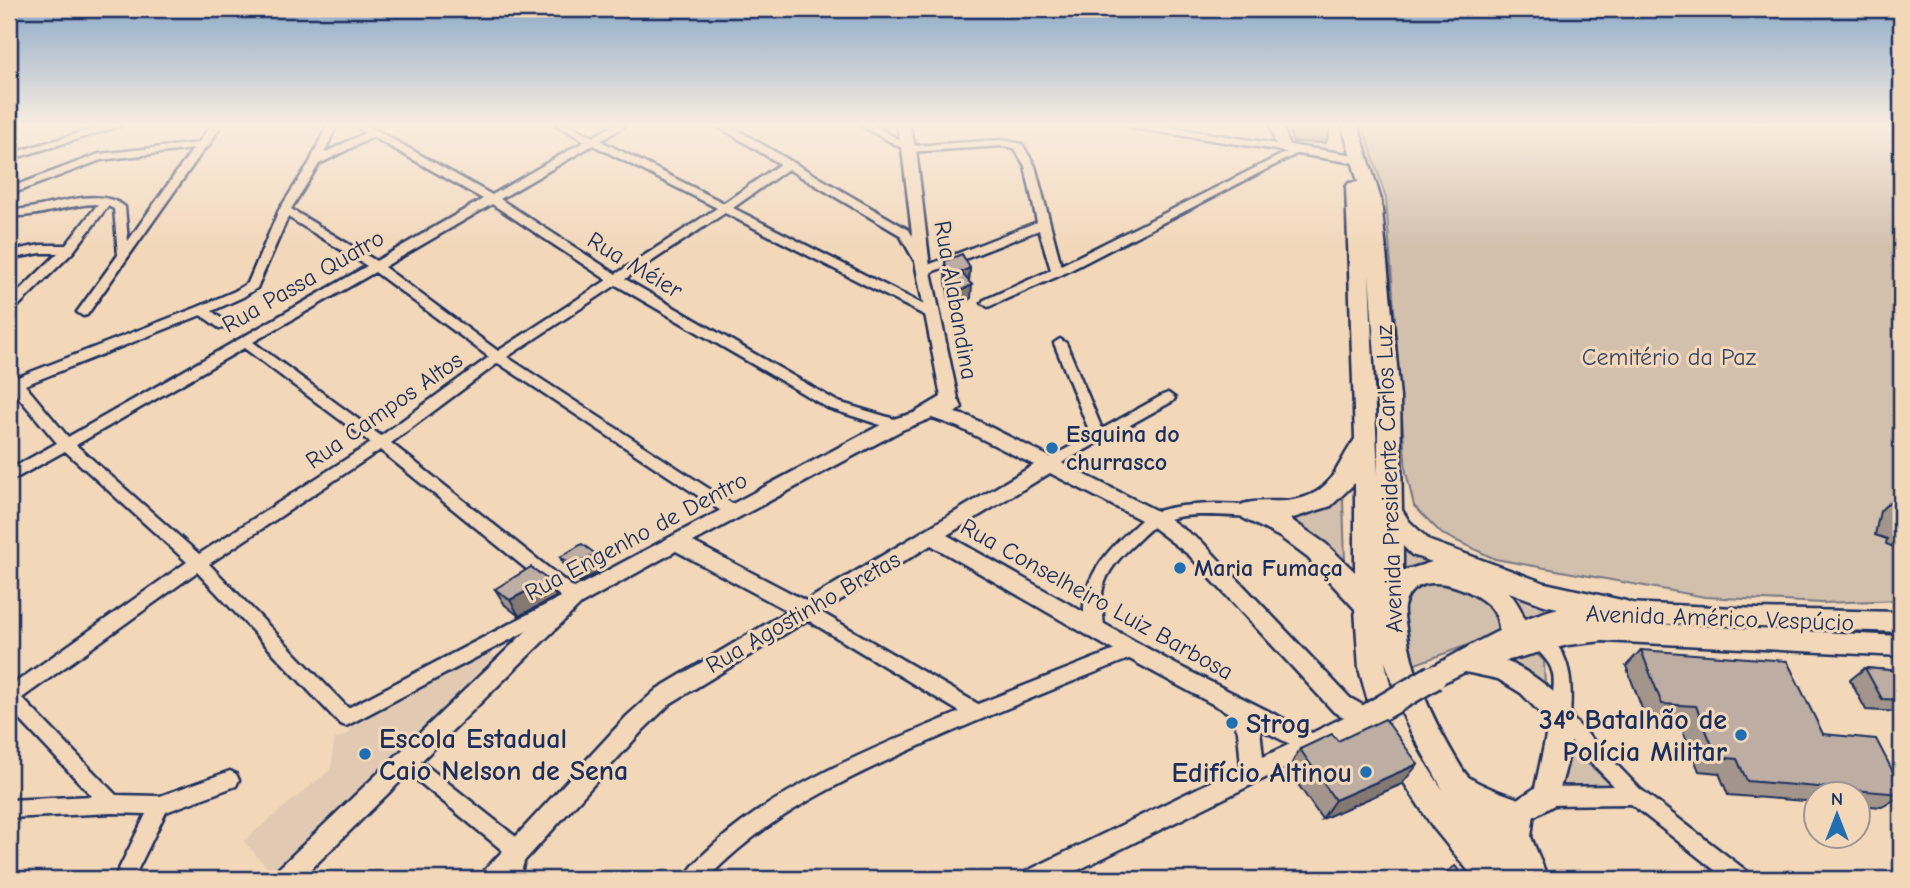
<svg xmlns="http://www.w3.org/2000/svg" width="1910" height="888" viewBox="0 0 1910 888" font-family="'Comic Neue',sans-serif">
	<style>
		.built { fill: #e2cab2 }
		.green { fill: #d2bfac; stroke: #767785; stroke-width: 2 }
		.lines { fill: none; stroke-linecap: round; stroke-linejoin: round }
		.minor-casing { stroke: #1b2f5e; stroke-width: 5 }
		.tertiary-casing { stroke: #1b2f5e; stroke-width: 5 }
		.secondary-casing { stroke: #1b2f5e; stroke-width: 5 }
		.primary-casing { stroke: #1b2f5e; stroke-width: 5 }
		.minor { fill: #f2d7b9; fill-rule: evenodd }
		.tertiary { fill: #f2d7b9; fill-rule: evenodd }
		.secondary { fill: #f2d7b9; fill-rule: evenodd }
		.primary { fill: #f2d7b9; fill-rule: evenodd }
		.secondary-bridge-casing { stroke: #1b2f5e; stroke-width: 29; stroke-linecap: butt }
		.secondary-bridge { stroke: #f2d7b9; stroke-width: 24 }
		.wall { fill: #a3958c; stroke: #1b2f5e; stroke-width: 2 }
		.shaded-wall { fill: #847972; stroke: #1b2f5e; stroke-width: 2 }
		.building { fill: #bdada3; stroke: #1b2f5e; stroke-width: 2 }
		.poi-dot { fill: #1f6fb2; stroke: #f2d7b9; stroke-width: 2.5 }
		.labels { text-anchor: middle; stroke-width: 6; stroke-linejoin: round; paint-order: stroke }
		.street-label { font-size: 24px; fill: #1b2f5e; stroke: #f2d7b9 }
		.park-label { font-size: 24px; fill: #36456a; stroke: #f2d7b9 }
		.poi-label { font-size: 24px; font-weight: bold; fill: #1b2f5e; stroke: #f2d7b9; text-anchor: start }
		.near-poi-label { font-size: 28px; font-weight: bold; fill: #1b2f5e; stroke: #f2d7b9; text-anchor: end }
	</style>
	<rect width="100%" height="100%" fill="#f2d7b9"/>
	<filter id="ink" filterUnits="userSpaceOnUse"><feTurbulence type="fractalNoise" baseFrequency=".0143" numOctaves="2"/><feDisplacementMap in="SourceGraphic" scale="14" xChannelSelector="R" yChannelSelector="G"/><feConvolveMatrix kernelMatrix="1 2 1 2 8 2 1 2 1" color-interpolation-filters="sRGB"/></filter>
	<g filter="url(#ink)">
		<path class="built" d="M490,652l5,4 -220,220 -32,-35 88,-72 3,-29 16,-7v-10z"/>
		<path class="green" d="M1363,125h538v475l-79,3 -117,-6 -210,-38 -53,-25 -28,-28 -8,-34 -20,-273z
			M1336,498l7,1 2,63h-8l-45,-41 27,-16z
			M1398,542l162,65 -40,16 -18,-31 -101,-16z
			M1444,578l56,29v21l-13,10 -74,27c-5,-16 -22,-68 -1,-79 9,-4 23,-5 32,-8z
			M1535,652l9,9 1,27 -42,-24 1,-7z
			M1569,752h5l35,30 -3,5h-42l-3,-4z"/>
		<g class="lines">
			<g class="minor-casing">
				<path id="minor" d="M9,125h11l-11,6z
					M106,125h17l-114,35v-6z
					M211,125h10l-13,22 -3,1 -118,167 -4,1 -6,-4 41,-57 -4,-46 -6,-3 -35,46 -60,59 -4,1v-11l49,-48h-17l-32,6v-8l32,-6h25l32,-41c-31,0 -59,14 -89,12v-6c34,1 88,-27 116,-3l3,34 65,-92 -92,11 -92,35v-7l90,-34 99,-11z
					M327,125h10l-13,28 41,-20 -11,-8h13l125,70 93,-54 -28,-16h13l23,12 20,-12h13l-25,16 123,62 56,-39 -64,-39h13l180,105 19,35 109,-43 -12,-56 -11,-18 -12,-2 -93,6 -49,-27h13l38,21 91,-6 20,4 13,22 26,99 234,-117 4,-1 5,3 -243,125 -73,32 -6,-4 2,-3 67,-30 -12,-40 -115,45 -6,-4 1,-2 -19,-34 -112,-66 -55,39 203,103 2,3 -2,3h-8l-203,-104 -100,66 213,123 63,19 2,4 -2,4 -5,1 -68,-22 -212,-123 -109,72 230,150 2,4 -2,4h-10l-229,-152 -107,80 189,150 2,5 -2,5 -234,123 -6,-2 -143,-152 -175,126 94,97 44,1 70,-25 6,3 3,6 -3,6 -70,26 -33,67h-19l32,-65 -34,-1 -103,5v-18l83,-4 -83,-88v-21l178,-125 -122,-111 -56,31v-12l48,-27 -47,-56 -1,-17 5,2 4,5 180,-70 37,-16 13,-8 31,-73 31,-48zM373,137l110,62 -107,62 -85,-52 28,-45zM593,145l124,63 -101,66 -116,-75zM492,204l115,76 -109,71 -114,-84zM288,217l79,49 -299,171 -43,-52 176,-70 18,13h8l2,-3 -17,-14 31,-14 14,-9zM375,272l114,85 -108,79 -128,-94zM244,348l127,95 -172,111 -123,-109zM380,450l181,147 -213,111 -139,-144z
					M1128,125h27l128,20 5,3 -5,3 -150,-23z
					M1060,339l6,4 36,86 61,-34 5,-2 7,5 -2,3 -124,69 -5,-1 -2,-4 2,-4 47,-26 -37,-92z
					M1215,504l36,1 5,2 2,4 -2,4 -5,2c-25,-1 -70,-6 -92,6 -11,6 -20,17 -29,25 -12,11 -23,24 -27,40 -4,14 4,37 -1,48l-6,2 -6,-2c-19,-41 10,-79 39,-105 7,-6 13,-13 21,-17 20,-9 44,-9 65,-10z
					M807,604l171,100 152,-60 6,2 2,5 -2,5c-70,28 -139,56 -208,86 -80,36 -160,72 -221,137h-22c5,-13 20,-26 31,-36 70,-61 159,-95 244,-131l-159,-96 -2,-5 2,-5z
					M1540,634c33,12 32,54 30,82l70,73 108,83 2,7h-24l-95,-75 -86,1 -6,-3 -3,-6 3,-6 6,-3 69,-1 -59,-61c-7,-15 1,-35 -2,-51 -3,-15 -15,-20 -21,-33l2,-5z
					M407,753l6,2 112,89 2,7 -8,28h-18l7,-24 -107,-88 -3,-6 3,-6z"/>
			</g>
			<g class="tertiary-casing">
				<path id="tertiary" d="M897,125h12l7,24 14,118 28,132 4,8 -7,6 15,4 191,96 42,30 147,155 23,13 3,7 -3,7 -313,154h-37l4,-8 214,-104 -3,-36 -9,-18 -116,-63 -182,-105 -260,158 -28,27 -135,149h-28l4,-8 143,-155 30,-27 131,-78 -112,-60 -95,53 -280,275h-29l4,-8 291,-279 323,-172 24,-7 27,-16 -25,-130 -14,-118zM932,418l26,9 76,38 -228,136 -113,-59 209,-112zM1050,473l97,50 42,32 145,157 10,5 -32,16 -137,-69 -228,-129zM1260,729l30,15 -27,13z
					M1270,125h12l7,20 72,11 7,4 -7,4 -83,-13z"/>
			</g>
			<g class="secondary-casing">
				<path id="secondary" d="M1626,603l132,6 143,3v20l-286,-10 286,14v20l-298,-15 -35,4 -63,16c19,7 66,38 68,59 1,20 -11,66 -19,85l-35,20 -9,-3 -4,-9 4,-9 25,-16 14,-66 -28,-29 -23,-14 -33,-7 -31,15 -8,-3 -3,-7 3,-7c46,-24 98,-59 151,-65 16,-3 33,-2 49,-2z"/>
			</g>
			<g class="primary-casing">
				<path id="primary" d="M1342,125h16l23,75 19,197 2,113 7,11 21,20 115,42 81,18 9,3 4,8 -4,8 -9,3 -82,-18 -35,-13c12,15 22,32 12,52l-9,4 -9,-4c-6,-12 -2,-24 -11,-35 -17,-21 -79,-45 -88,-2 -1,6 1,15 2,21 6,47 25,88 49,129 4,6 9,17 15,21 19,12 40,17 60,25l4,10 -3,24 17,42h-35l-7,-10 3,10h-34l-43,-53 -31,-48 -27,-55 -15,-54 -4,-60 -47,-51 -28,-21 -37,-19 -4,-7 4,-7c13,-4 28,-2 43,-3 47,-5 47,-31 69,-62l-9,-252 3,-4 9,-1zM1369,274l9,123v78zM1355,483v89l-29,-28 -36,-25 41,-13zM1403,546l9,9 20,7 -29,9zM1385,661l20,60 38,69c-28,-40 -50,-81 -58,-129z"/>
			</g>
			<use href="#minor" class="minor"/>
			<use href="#tertiary" class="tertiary"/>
			<use href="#secondary" class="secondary"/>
			<use href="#primary" class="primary"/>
			<g class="secondary-bridge-casing">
				<path id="secondary-bridge" d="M1370,715l64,-38"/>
			</g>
			<use href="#secondary-bridge" class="secondary-bridge"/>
		</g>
		<path class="wall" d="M1288,125h43l-5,18 -33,-1z
			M945,261l25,7 -1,13h-1l3,17 -16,9 -6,-6 -4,-27z
			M1898,494l3,1v55l-15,-6 1,-5 -12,-4 5,-24z
			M596,554l7,16 -23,12 -12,-9 -8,-16z
			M495,589l61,8 -37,19 -14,-11z
			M1641,650l182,84 78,53v9l-19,11 -24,-2v-11h-42v8l-88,-7 -9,-22 -20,-2 -20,-50 -33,-2 -20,-53z
			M1865,668l36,3v41l-35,-2 -16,-30z
			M1338,741l64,43 -80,35 -34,-49 12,-21z"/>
		<path class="shaded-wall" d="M970,268l-1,13 -8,4v-13z
			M972,285l-1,13 -16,9v-13z
			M596,554l7,16 -23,12 -7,-16z
			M548,580l8,17 -37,19 -9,-16z
			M1418,764l-16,20 -80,35 13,-19z"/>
		<path class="building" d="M962,254l8,14 -9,4 11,13 -17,9 -6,-6 -4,-27z
			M1898,494l3,1v26l-8,-3z
			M582,544l14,10 -23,12 -13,-9z
			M531,567l17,13 -38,20 -15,-11z
			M1641,650l146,11 36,73 53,5 25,48v7l-154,-13 -10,-22 -20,-2 -21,-51 -34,-2z
			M1865,668l36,3v29l-19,-1z
			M1385,719l33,45 -83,36 -35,-51 32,-15 6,7z
			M1455,866l11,13h-29z"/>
	</g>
	<linearGradient id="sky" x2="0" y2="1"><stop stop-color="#8daac8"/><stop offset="0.5" stop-color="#f9ede0"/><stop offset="1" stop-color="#f9ede0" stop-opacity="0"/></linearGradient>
	<rect width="1910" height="250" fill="url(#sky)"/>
	<g class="poi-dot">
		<circle cx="1052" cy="448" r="7"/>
		<circle cx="1180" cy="568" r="7"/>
		<circle cx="1232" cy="723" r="7"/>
		<circle cx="1741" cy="735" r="7"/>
		<circle cx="365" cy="754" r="7"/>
		<circle cx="1366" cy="772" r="7"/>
	</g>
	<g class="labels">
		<g class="street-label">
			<text transform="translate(635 265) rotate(31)" y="8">Rua Méier</text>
			<text transform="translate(303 281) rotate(-30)" y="8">Rua Passa Quatro</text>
			<text transform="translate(956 300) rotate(80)" y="8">Rua Alabandina</text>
			<text transform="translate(384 410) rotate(-35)" y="8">Rua Campos Altos</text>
			<text transform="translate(1389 479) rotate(-92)" y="8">Avenida Presidente Carlos Luz</text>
			<text transform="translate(636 536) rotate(-28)" y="8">Rua Engenho de Dentro</text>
			<text transform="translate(1097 599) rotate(29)" y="8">Rua Conselheiro Luiz Barbosa</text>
			<text transform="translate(803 612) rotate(-30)" y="8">Rua Agostinho Bretas</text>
			<text transform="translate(1720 618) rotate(2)" y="8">Avenida Américo Vespúcio</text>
		</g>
		<g class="park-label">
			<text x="1669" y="365">Cemitério da Paz</text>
		</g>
		<g class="poi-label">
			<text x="1066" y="442">Esquina do<tspan x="1066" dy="28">churrasco</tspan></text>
			<text x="1194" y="576">Maria Fumaça</text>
		</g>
		<g class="near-poi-label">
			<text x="1727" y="729">34º Batalhão de<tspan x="1727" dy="32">Polícia Militar</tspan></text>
			<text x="1246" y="733" text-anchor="start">Strog</text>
			<text x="379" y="748" text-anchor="start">Escola Estadual<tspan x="379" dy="32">Caio Nelson de Sena</tspan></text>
			<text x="1352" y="782">Edifício Altinou</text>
		</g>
	</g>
	<rect width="1910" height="888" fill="none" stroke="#f2d7b9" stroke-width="35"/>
	<rect x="18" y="18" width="1875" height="853" fill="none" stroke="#1b2f5e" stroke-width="2.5" filter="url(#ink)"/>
	<g transform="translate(1837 815)"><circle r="33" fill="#f2d7b9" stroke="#9c9495" stroke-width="2"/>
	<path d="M0-5L12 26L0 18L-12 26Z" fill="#1f6fb2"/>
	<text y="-10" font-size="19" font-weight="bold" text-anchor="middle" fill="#1b2f5e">N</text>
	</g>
</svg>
